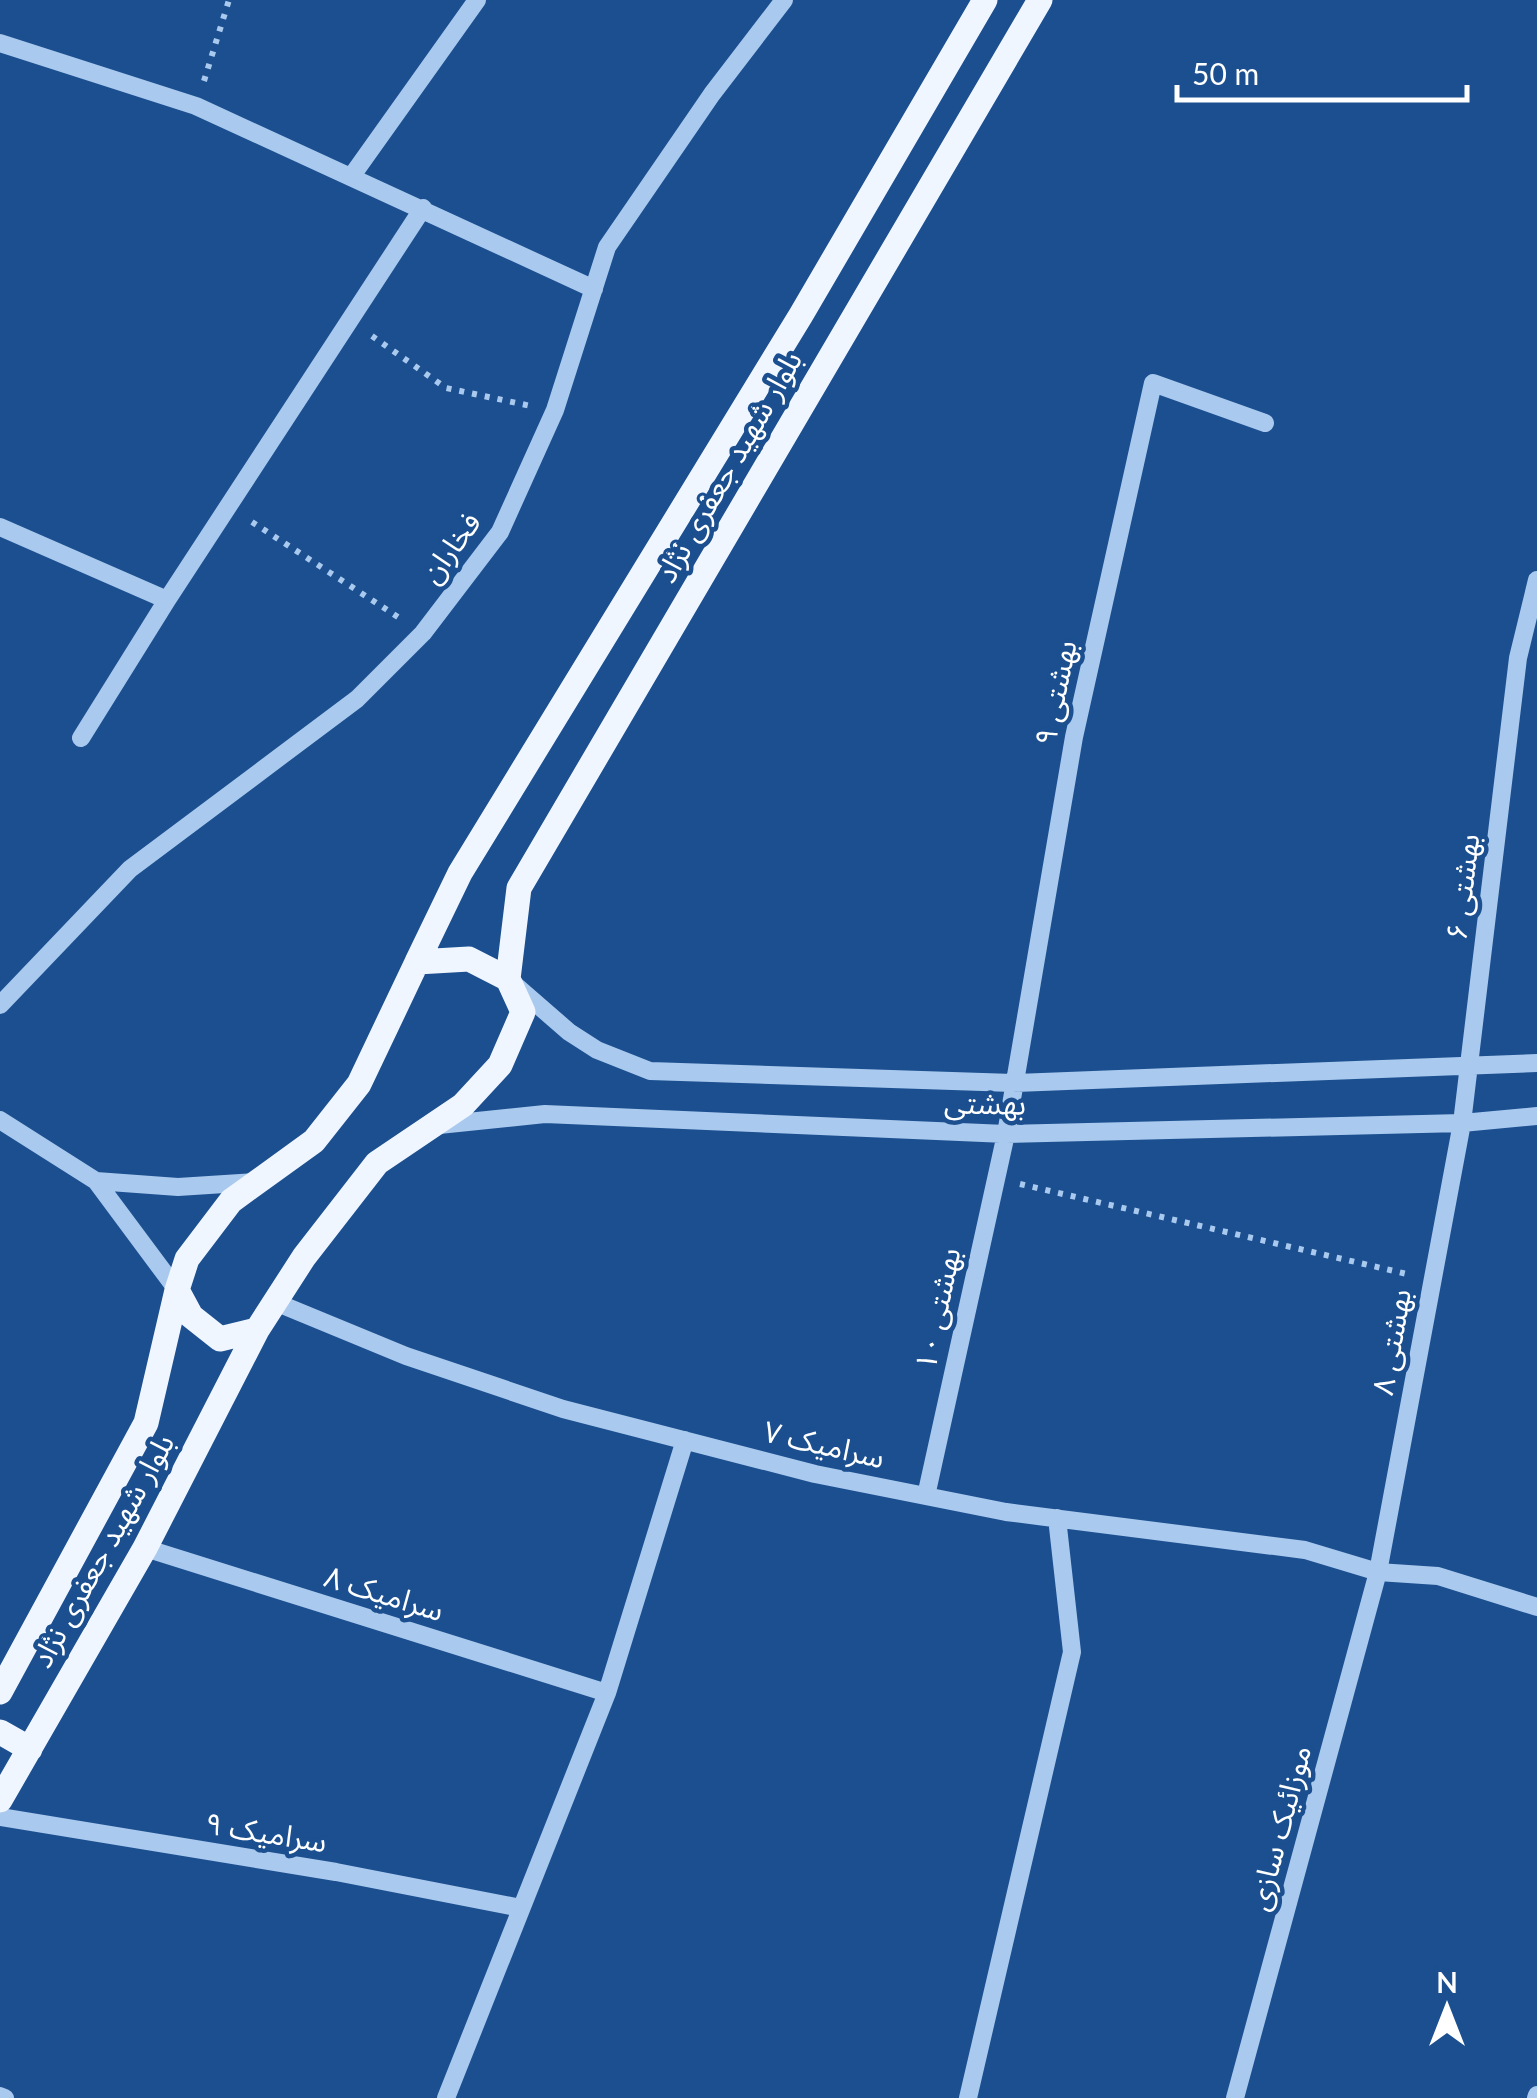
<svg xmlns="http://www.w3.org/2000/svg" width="1537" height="2098" viewBox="0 0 1537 2098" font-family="Lato,'Noto Sans Arabic',sans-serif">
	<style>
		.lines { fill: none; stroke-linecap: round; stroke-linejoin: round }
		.path { stroke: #a9c9ee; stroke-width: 6; stroke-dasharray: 5 8; stroke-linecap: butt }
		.minor { stroke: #a9c9ee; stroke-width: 18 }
		.major { stroke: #f0f6ff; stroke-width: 25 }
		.labels { text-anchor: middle; stroke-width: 9; stroke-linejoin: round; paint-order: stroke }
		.street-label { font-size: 30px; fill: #fff; stroke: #1b4f8f }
	</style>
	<rect width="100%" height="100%" fill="#1b4f8f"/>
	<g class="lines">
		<path class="path" d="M204,81l25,-81
			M372,336l74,52 85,18
			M252,522l149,97
			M1020,1184l387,90"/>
		<path class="minor" d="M0,43l196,63 398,183
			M351,177l126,-177
			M0,527l167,73
			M81,738l86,-138 256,-392
			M515,985l54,47 28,18 53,21 363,12 524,-20
			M0,1005l130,-136 227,-170 66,-66 77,-101 55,-122 52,-163 105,-153 72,-94
			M0,1120l96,61
			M439,1125l106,-11 461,20 456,-11 75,-7
			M177,1290l-81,-109 82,6 78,-5
			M275,1302l131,54 157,53 252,65 191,38 299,38 73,22 60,4 99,31
			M926,1496l80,-362 68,-397 79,-354 112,40
			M145,1548l462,145
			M0,1817l336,55 185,36
			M0,2096l5,2
			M446,2098l161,-405 78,-253
			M968,2098l104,-446 -15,-134
			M1235,2098l143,-526 84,-449 56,-465 19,-78
			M1536,2098l1,-3"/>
		<path class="major" d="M469,959l39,20 15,33 -23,53 -37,40 -86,58 -73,94 -47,73 -37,9 -29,-23 -14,-26 10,-31 44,-58 83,-60 45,-57 58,-122z
			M417,962l43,-89 341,-558 184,-315
			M508,979l11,-91 521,-888
			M0,1692l146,-269 31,-133
			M0,1732l30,17
			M0,1800l145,-252 112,-218"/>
	</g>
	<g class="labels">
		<g class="street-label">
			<text transform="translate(729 467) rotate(-60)" y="10">بلوار شهید جعفری نژاد</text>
			<text transform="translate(451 548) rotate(-54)" y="10">فخاران</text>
			<text transform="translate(1056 693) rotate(-78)" y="10">بهشتی ۹</text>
			<text transform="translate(1463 887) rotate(-83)" y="10">بهشتی ۶</text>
			<text transform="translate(985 1104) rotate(1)" y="10">بهشتی</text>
			<text transform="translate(938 1309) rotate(-78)" y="10">بهشتی ۱۰</text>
			<text transform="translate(1392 1342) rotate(-80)" y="10">بهشتی ۸</text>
			<text transform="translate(824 1445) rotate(13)" y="10">سرامیک ۷</text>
			<text transform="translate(103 1551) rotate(-61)" y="10">بلوار شهید جعفری نژاد</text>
			<text transform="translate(384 1594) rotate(17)" y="10">سرامیک ۸</text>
			<text transform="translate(1280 1828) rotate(-75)" y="10">موزائیک سازی</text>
			<text transform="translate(266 1833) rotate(9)" y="10">سرامیک ۹</text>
		</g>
	</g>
	<g transform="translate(1447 2008)" stroke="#1b4f8f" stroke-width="8" paint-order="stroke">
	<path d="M0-8L18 38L0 25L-18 38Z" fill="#ffffff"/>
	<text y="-15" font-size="28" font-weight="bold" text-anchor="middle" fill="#ffffff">N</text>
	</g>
	<path d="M1177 85v15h290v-15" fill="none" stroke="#ffffff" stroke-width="5"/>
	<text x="1192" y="85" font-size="30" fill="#ffffff" stroke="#1b4f8f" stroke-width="8" paint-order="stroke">50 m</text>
</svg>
